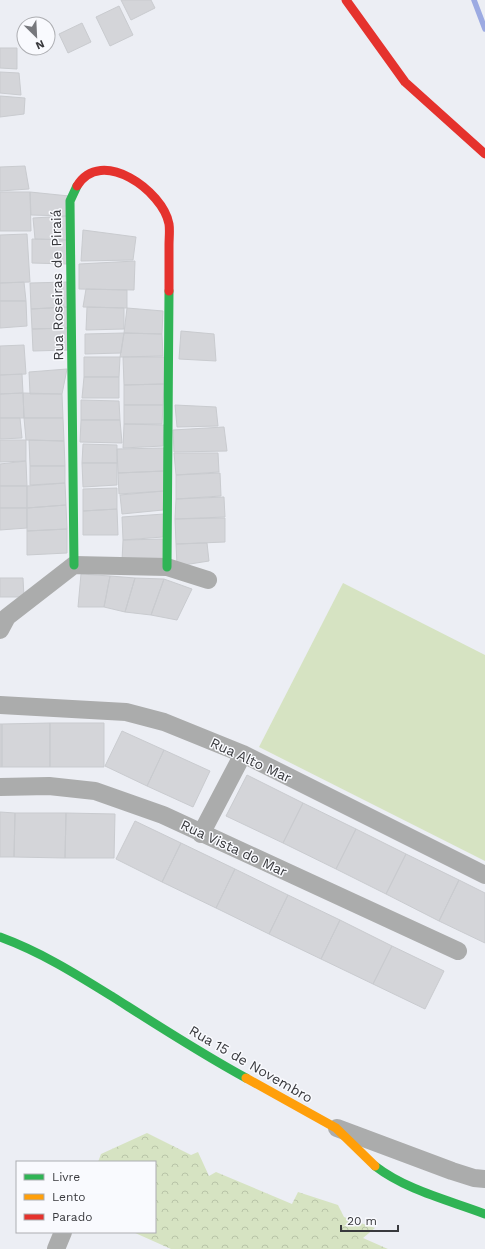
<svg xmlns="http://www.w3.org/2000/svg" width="485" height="1249" viewBox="0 0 485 1249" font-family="'Work Sans',sans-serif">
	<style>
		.forest { fill: url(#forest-crowns) }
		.green { fill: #d6e3c2 }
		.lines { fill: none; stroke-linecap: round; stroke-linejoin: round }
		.stream { stroke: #9caae2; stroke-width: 5.5 }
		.building { fill: #d4d5d9; stroke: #c9cbcf }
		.street { stroke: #abacac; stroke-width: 18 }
		.fast { stroke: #30b455; stroke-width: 9 }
		.slow { stroke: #ff9f0a; stroke-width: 9 }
		.jam { stroke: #e5322d; stroke-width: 9 }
		.labels { text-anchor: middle; stroke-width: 3; stroke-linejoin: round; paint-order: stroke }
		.street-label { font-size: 14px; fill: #38393d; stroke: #f9fafe }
	</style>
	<defs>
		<pattern id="forest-crowns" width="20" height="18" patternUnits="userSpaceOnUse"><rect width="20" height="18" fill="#d6e3c2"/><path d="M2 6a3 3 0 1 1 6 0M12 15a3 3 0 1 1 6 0" fill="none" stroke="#b8c4a8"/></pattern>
	</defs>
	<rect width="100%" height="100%" fill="#eceef4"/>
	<path class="forest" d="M147,1133l44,22 7,-3 11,24 7,-4 76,32 6,-12 40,13 6,12 31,11 -12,10 25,11h-217l-38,-17h22v-70h-57l3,-8z"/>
	<path class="green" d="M343,583l142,72v206l-226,-114z"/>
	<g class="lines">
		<path class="stream" d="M474,0l11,29"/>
	</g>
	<path class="building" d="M121,0h30l4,8 -24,12z
		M119,6l14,29 -23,11 -14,-29z
		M82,23l9,19 -23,11 -9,-19z
		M0,48h17v21l-17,-1z
		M0,72l19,1 2,22 -21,-2z
		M0,96l25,2 -1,16 -24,3z
		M25,166l4,23 -29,2v-24z
		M0,192h30l1,39h-31z
		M30,192l39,4 -2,20 -36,-1z
		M67,216l3,24 -35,-1 -2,-21z
		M83,230l53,7 -3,23 -52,1z
		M27,234l3,48 -30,1v-48z
		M32,239l35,1v24l-35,-1z
		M135,261l-1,29 -55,-1v-25z
		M24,282l2,19h-26v-18z
		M68,282v25l-37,2 -1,-26z
		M86,289l41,1v18l-44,-1z
		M0,301h26l1,25 -27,2z
		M68,307v21l-36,1 -1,-20z
		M87,307l37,1v21l-38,1z
		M127,308l36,3 -1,23 -38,-1z
		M68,328l2,22 -37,1 -1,-22z
		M181,331l33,3 2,27 -37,-2z
		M124,333l38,1 1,22 -43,1z
		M124,333l-3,20 -36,1v-20z
		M24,345l2,29 -26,1v-29z
		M84,357h36l-1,20h-35z
		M123,357h42l-1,27 -40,1z
		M67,369l-5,25h-32l-1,-22z
		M22,374l1,19 -23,1v-19z
		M84,377h35v21h-37z
		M164,384l-1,21h-39v-20z
		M23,393l1,25h-24v-24z
		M23,393l39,1 1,24h-39z
		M81,400l38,1 1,19h-39z
		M124,405h39l-1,19h-38z
		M175,405l41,2 2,19 -41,1z
		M0,418h20l2,20 -22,1z
		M24,418h39l1,23 -38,-1z
		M81,420h39l2,23 -42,-1z
		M124,424l40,1 -1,21 -40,2z
		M224,427l3,24 -53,1 -1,-22z
		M0,440h26v21l-26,1z
		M29,440l35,1 1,25h-35z
		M83,444l34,1v18h-35z
		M164,448v23l-46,2 -1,-24z
		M174,453h44l1,19 -43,3z
		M26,461l1,25h-27v-22z
		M82,463h35v22l-34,2z
		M30,466h35v17l-35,2z
		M164,471v20l-45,3 -1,-21z
		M220,473l1,23 -45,3v-24z
		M65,483l1,22 -39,3v-22z
		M0,486h27v22h-27z
		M117,488v21l-34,2v-22z
		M164,491l-1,19 -41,4 -2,-19z
		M224,497l1,20 -50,2 1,-20z
		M66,505l1,24 -40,2v-23z
		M0,508h27v20l-27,2z
		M117,509l1,26h-35v-24z
		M164,514l-1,23 -40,3 -1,-23z
		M225,518v24l-49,2 -1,-25z
		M67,529v24l-40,2v-24z
		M163,539l1,20 -42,2 1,-21z
		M207,543l2,18 -32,5 -1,-22z
		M81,574l29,2 -6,31h-26z
		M110,576l25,2 -10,34 -21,-5z
		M0,578h23l1,19h-24z
		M135,578l29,1 -13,36 -26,-3z
		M164,579l28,10 -15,31 -26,-5z
		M50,723h54v44h-54z
		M50,723v44h-48v-43z
		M0,724h2v43h-2z
		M122,731l42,19 -17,36 -42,-20z
		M164,750l46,21 -17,36 -46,-21z
		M247,775l56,28 -20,40 -57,-27z
		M303,803l53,26 -20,40 -53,-26z
		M0,812l15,1 -1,44h-14z
		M15,813h51l-1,45 -51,-1z
		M66,813l49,1 -1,44h-49z
		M135,821l46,22 -19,39 -46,-23z
		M356,829l50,25 -20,40 -50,-25z
		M181,843l54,26 -19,39 -54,-26z
		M406,854l53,26 -20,41 -53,-27z
		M235,869l53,26 -19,39 -53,-26z
		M459,880l26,13v50l-46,-22z
		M288,895l52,25 -19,39 -52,-25z
		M340,920l52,26 -19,38 -52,-25z
		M392,946l52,25 -19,38 -52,-25z"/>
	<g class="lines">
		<path class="street" d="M0,630l7,-13 67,-52 93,2 41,13
			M0,705l126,7 38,10 79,32 242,121
			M0,787l49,-1 46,5 68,24 295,136
			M201,834l42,-80
			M337,1128l115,43 22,7 11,1
			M56,1249l7,-17"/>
		<path class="fast" d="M74,565l-4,-364 7,-15
			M167,567l2,-276
			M0,937c41,15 76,37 113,60 44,28 87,56 133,81
			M375,1166c31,24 73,34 110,48"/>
		<path class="slow" d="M246,1078l90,50 39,38"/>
		<path class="jam" d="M346,0l59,82 80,72
			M77,186c24,-40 86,5 92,38 1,6 0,14 0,21 0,15 0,31 0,46"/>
	</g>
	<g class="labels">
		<g class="street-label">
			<text transform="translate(57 285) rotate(-91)" y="5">Rua Roseiras de Piraiá</text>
			<text transform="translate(251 760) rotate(25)" y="5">Rua Alto Mar</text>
			<text transform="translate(234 848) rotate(25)" y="5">Rua Vista do Mar</text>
			<text transform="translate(251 1064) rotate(30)" y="5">Rua 15 de Novembro</text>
		</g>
	</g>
	<rect x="16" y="1161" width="140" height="72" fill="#f9fafe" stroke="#acadb1"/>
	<rect x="24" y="1174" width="20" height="6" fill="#30b455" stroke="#acadb1"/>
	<text x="52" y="1181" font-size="12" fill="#38393d">Livre</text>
	<rect x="24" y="1194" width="20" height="6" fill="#ff9f0a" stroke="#acadb1"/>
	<text x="52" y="1201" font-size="12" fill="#38393d">Lento</text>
	<rect x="24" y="1214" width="20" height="6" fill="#e5322d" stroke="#acadb1"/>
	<text x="52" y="1221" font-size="12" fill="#38393d">Parado</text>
	<g transform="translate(36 36) rotate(156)"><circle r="19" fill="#f9fafe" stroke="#acadb1"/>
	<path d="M0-3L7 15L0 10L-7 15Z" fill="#77787d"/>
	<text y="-6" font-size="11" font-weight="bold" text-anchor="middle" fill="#38393d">N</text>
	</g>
	<path d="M341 1225v6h57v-6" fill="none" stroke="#38393d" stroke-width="2"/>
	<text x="347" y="1225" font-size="12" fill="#38393d" stroke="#f9fafe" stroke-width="3" paint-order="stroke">20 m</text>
</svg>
